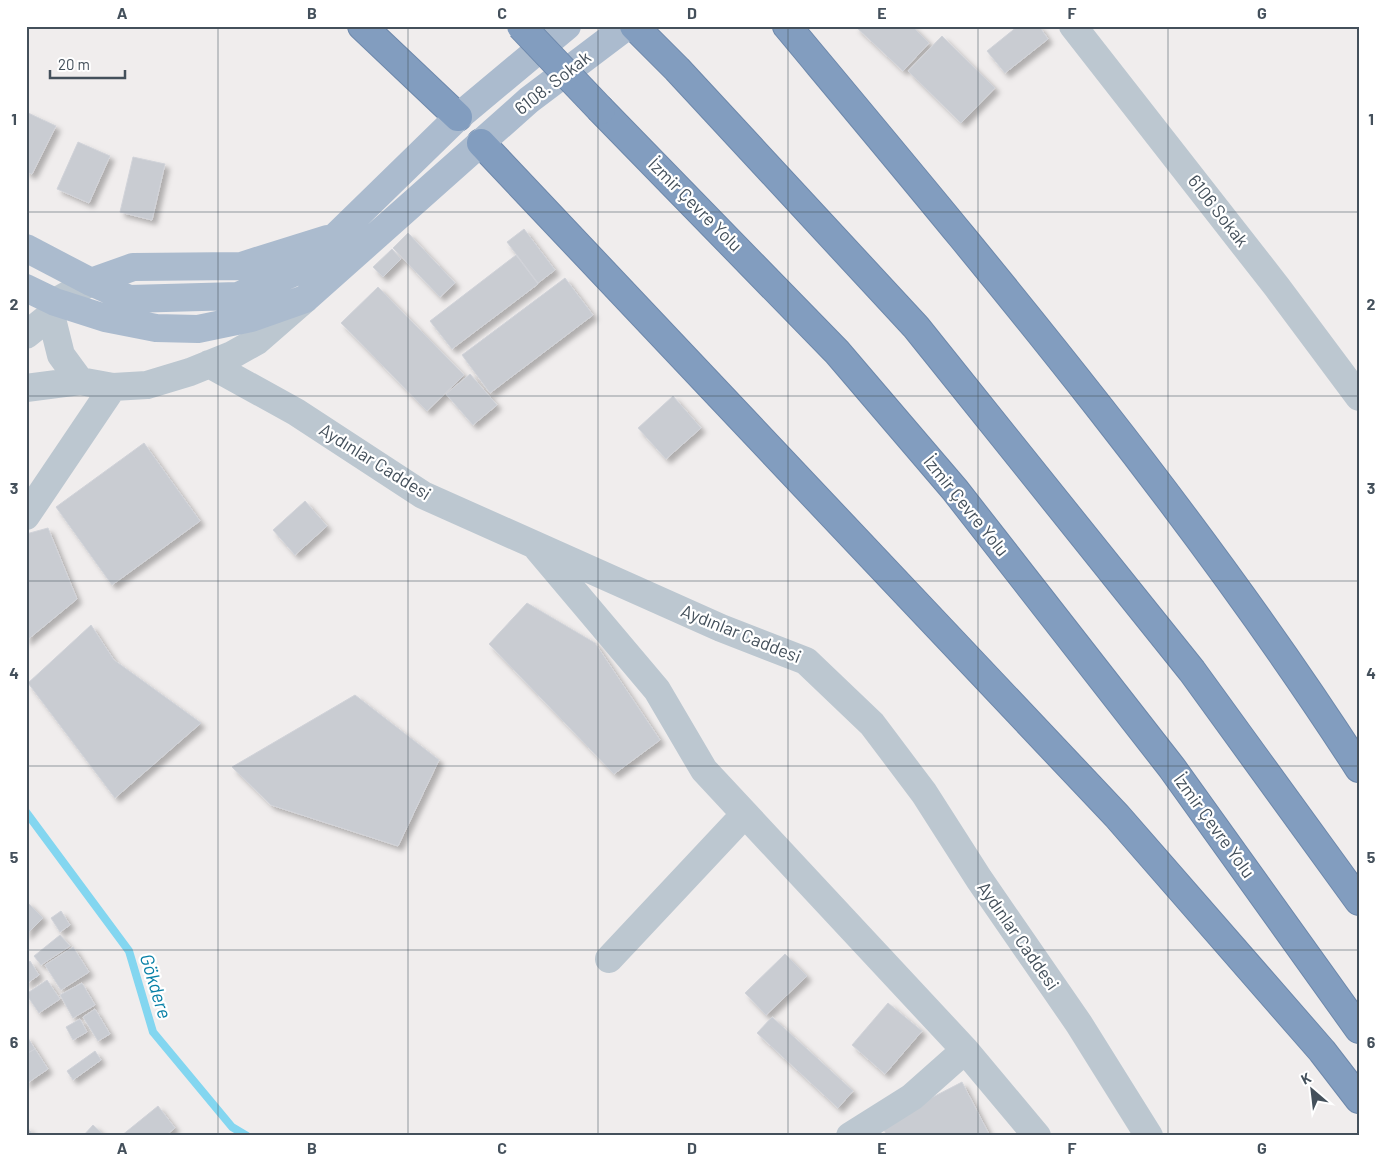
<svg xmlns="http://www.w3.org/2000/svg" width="1385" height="1162" viewBox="0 0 1385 1162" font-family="Barlow,sans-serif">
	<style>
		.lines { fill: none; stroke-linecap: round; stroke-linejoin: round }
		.stream { stroke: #83d6f0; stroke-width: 8 }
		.building { fill: #c9ccd2; stroke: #d1d3d9; filter: url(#shadow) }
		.highway-casing { stroke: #6d88ab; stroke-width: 30 }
		.minor { stroke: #bcc7d0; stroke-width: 28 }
		.major { stroke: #abbbce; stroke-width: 28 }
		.highway { stroke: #829dbf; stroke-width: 28 }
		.highway-bridge-casing { stroke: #6d88ab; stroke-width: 30; stroke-linecap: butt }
		.highway-bridge { stroke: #829dbf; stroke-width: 28 }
		.grid { fill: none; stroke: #44505b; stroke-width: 1; stroke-opacity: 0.55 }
		.labels { text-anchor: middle; stroke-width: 4.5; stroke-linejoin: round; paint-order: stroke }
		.street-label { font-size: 18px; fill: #44505b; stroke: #fff }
		.water-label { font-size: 19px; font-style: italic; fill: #067fa6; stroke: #fff }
		.neatline { fill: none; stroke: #44505b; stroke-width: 2 }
		.grid-label { font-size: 16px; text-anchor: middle; font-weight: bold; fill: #44505b }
	</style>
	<defs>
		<filter id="shadow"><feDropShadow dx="4.5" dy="4.5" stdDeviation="2.5" flood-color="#0004"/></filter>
	</defs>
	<rect width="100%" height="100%" fill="#f0eded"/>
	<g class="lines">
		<path class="stream" d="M26,812l103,139 24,81 79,95 15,9"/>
	</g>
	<path class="building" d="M855,26h57l17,17 -26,28z
		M1018,26h21l9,13 -43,34 -18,-22z
		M942,36l53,52 -34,35 -53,-52z
		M26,112l30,14 -24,48 -6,-2z
		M78,142l32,14 -21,47 -32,-14z
		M133,157l32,7 -13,56 -32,-8z
		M524,229l31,41 -17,13 -31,-41z
		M408,233l47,50 -15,14 -47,-49z
		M392,249l9,10 -18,18 -10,-10z
		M516,255l22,29 -86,65 -22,-28z
		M565,278l28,37 -103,78 -28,-38z
		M378,287l86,88 -37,36 -86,-88z
		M470,374l27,31 -24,20 -27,-31z
		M673,396l28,32 -35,31 -28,-31z
		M144,443l56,78 -88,64 -56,-78z
		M305,501l22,25 -32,29 -22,-25z
		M48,528l29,71 -51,42v-107z
		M527,603l68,40 65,97 -46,34 -125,-130z
		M91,625l23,35 87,63 -86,75 -87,-115z
		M355,695l84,65 -41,86 -127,-41 -39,-38z
		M26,901l17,17 -17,17z
		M61,911l9,14 -10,7 -9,-14z
		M60,935l10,11 -29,19 -7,-9z
		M73,947l16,25 -28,18 -16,-25z
		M785,954l22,22 -41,39 -21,-22z
		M30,961l9,14 -13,9v-20z
		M47,980l13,19 -21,14 -13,-19z
		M82,983l13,22 -22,13 -13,-23z
		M888,1003l34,28 -37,43 -33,-29z
		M95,1009l15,25 -12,7 -15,-24z
		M772,1017l81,74 -15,17 -81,-75z
		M80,1019l7,13 -14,8 -7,-13z
		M26,1035l9,14 -9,5z
		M35,1049l13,20 -22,15v-30z
		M95,1051l6,9 -28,20 -6,-9z
		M962,1082l28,54h-103l-6,-12z
		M158,1106l17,22 -10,8h-44z
		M93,1125l12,11h-22z
		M26,1126l8,10h-8z"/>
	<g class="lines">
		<g class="highway-casing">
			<path id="highway" d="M362,26l96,91
				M634,26l43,43 239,258 276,344 167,230
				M787,26c200,240 403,480 572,742
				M601,110l236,242 118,138 217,278 187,261
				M481,143l636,673 205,235 37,48"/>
		</g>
		<path class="minor" d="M1073,26l204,261 82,110
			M51,315l10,40 19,26
			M26,335l25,-20 4,-13 36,-20
			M209,364l87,48 127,83 298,133 85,33 66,63 52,69 55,86 100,145 70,112
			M26,388l54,-7 33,6 34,-2 43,-13 42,-17 25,-14 47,-41
			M26,516l87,-129
			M538,549l119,141 47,80 261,280 72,86
			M609,959l136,-145
			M850,1136l62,-39 53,-47"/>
		<path class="major" d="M26,248l65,34 38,17 109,-3 57,-24 42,-37 121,-118 109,-91
			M91,282l42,-15 108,-1 86,-27
			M26,288l29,14 50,16 51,10 42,1 53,-11 54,-19 224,-199 98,-74"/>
		<use href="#highway" class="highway"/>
		<g class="highway-bridge-casing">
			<path id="highway-bridge" d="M521,26l80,84"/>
		</g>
		<use href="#highway-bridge" class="highway-bridge"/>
	</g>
	<path class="grid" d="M218,26v1110M408,26v1110M598,26v1110M788,26v1110M978,26v1110M1168,26v1110M26,212h1333M26,396h1333M26,581h1333M26,766h1333M26,950h1333"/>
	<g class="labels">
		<g class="street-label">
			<text transform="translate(553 83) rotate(-38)" y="6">6108. Sokak</text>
			<text transform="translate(695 205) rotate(45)" y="6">İzmir Çevre Yolu</text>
			<text transform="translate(1218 211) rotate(52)" y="6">6106 Sokak</text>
			<text transform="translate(375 462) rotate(32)" y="6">Aydınlar Caddesi</text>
			<text transform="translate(966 506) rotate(51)" y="6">İzmir Çevre Yolu</text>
			<text transform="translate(741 634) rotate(22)" y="6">Aydınlar Caddesi</text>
			<text transform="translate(1214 826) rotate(54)" y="6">İzmir Çevre Yolu</text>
			<text transform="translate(1018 936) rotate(55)" y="6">Aydınlar Caddesi</text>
		</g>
		<g class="water-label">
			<text transform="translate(156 986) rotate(73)" y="7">Gökdere</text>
		</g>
	</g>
	<rect width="1385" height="1162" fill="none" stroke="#ffffff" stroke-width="55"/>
	<g transform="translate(1312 1090) rotate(332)" stroke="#ffffff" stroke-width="4" paint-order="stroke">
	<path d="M0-4L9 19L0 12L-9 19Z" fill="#44505b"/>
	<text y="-8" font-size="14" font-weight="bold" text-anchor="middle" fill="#44505b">K</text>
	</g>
	<path d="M50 70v8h75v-8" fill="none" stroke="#44505b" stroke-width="2.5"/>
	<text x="58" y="70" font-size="15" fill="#44505b" stroke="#ffffff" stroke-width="4" paint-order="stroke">20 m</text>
	<rect x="28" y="28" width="1330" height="1106" class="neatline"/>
	<g class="grid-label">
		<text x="122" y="19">A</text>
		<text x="312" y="19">B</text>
		<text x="502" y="19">C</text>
		<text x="692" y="19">D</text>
		<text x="882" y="19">E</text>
		<text x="1072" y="19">F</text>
		<text x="1262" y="19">G</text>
		<text x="14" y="125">1</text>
		<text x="1371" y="125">1</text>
		<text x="14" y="310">2</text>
		<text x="1371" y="310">2</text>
		<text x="14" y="494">3</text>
		<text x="1371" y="494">3</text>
		<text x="14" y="679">4</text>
		<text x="1371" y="679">4</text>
		<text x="14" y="863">5</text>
		<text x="1371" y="863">5</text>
		<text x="14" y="1048">6</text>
		<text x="1371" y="1048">6</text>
		<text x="122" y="1154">A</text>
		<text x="312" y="1154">B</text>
		<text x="502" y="1154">C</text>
		<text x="692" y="1154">D</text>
		<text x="882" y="1154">E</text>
		<text x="1072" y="1154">F</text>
		<text x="1262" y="1154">G</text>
	</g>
</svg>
